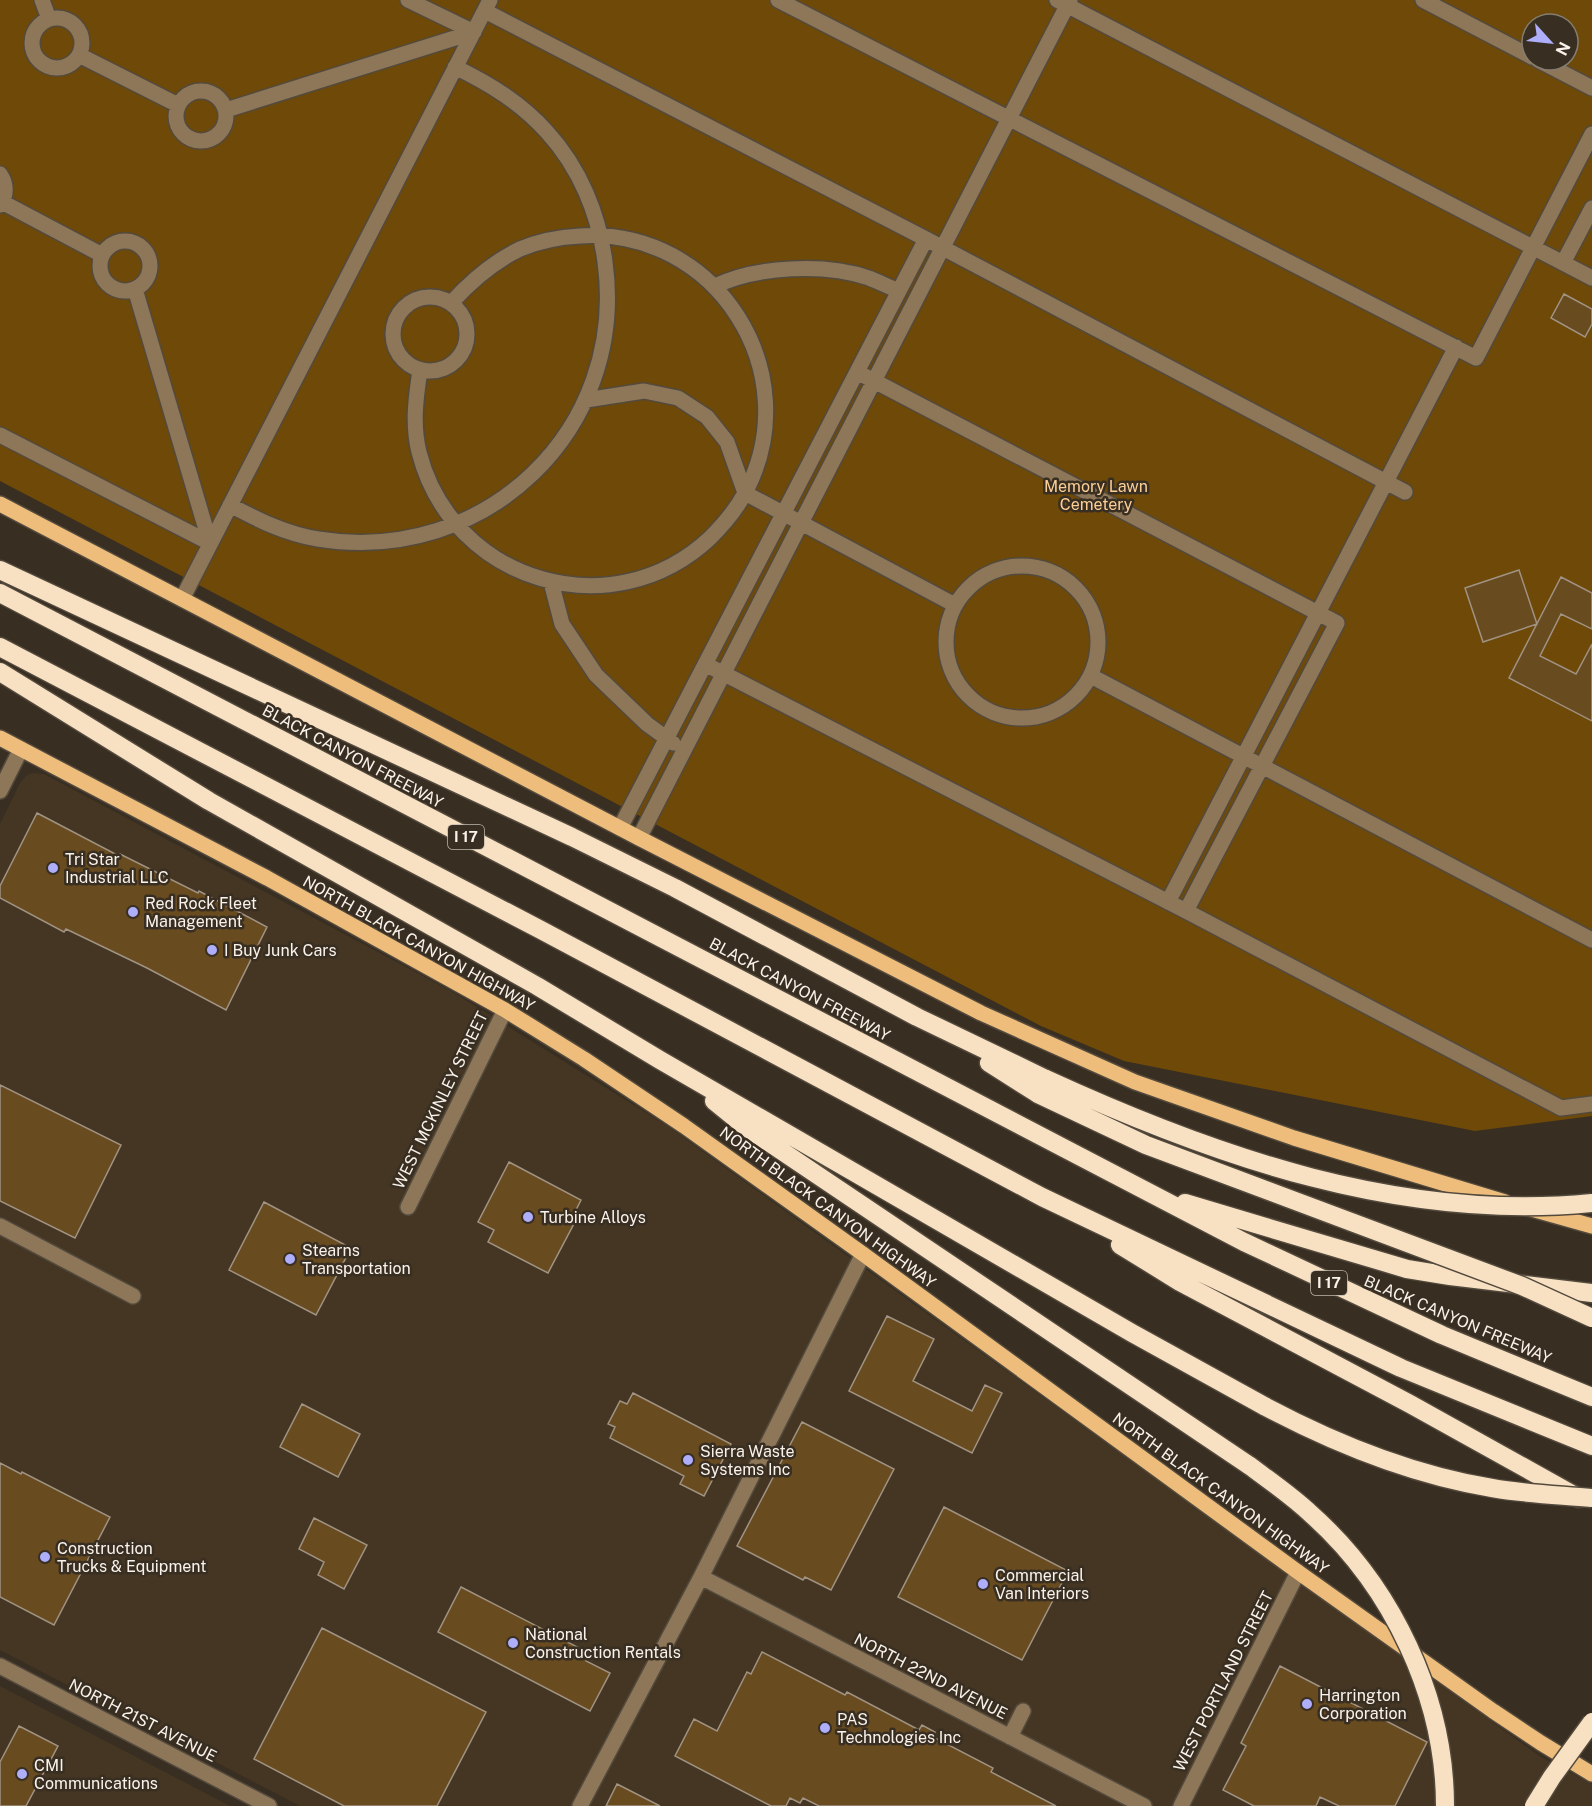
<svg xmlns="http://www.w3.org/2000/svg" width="1592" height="1806" viewBox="0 0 1592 1806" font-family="'Public Sans',sans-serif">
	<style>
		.built { fill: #443623 }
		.green { fill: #6e4908; fill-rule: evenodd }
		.building { fill: #694b20; stroke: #a09384; stroke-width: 1.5 }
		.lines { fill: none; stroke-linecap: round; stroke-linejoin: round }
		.minor-casing { stroke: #534a3d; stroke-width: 18 }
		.major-casing { stroke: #534a3d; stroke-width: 18 }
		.highway-casing { stroke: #534a3d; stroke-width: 21 }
		.minor { stroke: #8e7758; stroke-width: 15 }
		.major { stroke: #eebd7b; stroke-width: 15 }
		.highway { stroke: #f8e0c2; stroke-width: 18 }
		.highway-bridge-casing { stroke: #534a3d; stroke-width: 21; stroke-linecap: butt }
		.highway-bridge { stroke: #f8e0c2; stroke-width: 18 }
		.poi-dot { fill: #aeaefa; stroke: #382e21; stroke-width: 2 }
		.labels { text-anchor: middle; stroke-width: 5; stroke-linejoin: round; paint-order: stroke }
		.shield { fill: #382e21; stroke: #c0b8ae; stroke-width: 1.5 }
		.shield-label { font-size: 15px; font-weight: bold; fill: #faf3eb }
		.park-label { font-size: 16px; fill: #face95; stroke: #382e21 }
		.street-label { font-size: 16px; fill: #faf3eb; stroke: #382e21 }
		.poi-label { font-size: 16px; fill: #faf3eb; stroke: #382e21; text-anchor: start }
	</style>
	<rect width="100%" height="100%" fill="#382e21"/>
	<path class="built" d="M33,773l11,1 407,217 218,136 872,630 51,27v22h-1292l-300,-156v-826l20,-41 7,-8z
		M0,1686l230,120h-230z"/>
	<path class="green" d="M0,0h1592v1116l-117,15 -351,-70 -83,-35 -1041,-545zM1532,24h36v36h-36z"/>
	<path class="building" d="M1564,294l28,15v15l-7,13 -34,-19z
		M1519,570l18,54 -54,18 -18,-54z
		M1561,577l31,16v36l-31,-15 -21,42 36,18 16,-30v77l-83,-43z
		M37,813l82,43 1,-2 78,39 1,-2 68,36 -41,83 -79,-42 -81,-39 -2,3 -64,-34v-12z
		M0,1085l121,60 -46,93 -75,-37z
		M509,1162l72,38 -8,16 4,2 -29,55 -60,-31 6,-12 -16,-8z
		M264,1202l87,46 -35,67 -87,-45z
		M887,1316l47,23 -21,42 59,30 13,-26 17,8 -30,60 -123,-62z
		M633,1393l98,51 -27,52 -24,-12 4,-8 -74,-38 5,-11 -7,-3 12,-23 7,3z
		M302,1404l58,30 -22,43 -58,-30z
		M802,1422l92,47 -63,121 -26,-13 -2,3 -66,-34z
		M0,1463l21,11 1,-2 88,45 -56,108 -54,-28z
		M944,1507l124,64 -46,89 -124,-63z
		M314,1518l53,27 -23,44 -26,-14 6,-13 -25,-13z
		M461,1587l128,66 -3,8 24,12 -20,38 -152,-79z
		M322,1628l164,84 -49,94h-93l-90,-47z
		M762,1652l83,43 2,-3 72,38 3,-5 13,7 -2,5 60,31 -2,4 65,34h-237l-16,-8 -3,5 -10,-5 -4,8h-15l-96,-50 19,-37 23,12 30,-59 4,2z
		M1280,1666l147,76 -32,64h-56l-19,-9 -4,9h-62l-31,-16 23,-44 -5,-3z
		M19,1726l39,20 -32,60h-26v-44z
		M617,1784l43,22h-54z"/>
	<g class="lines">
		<g class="minor-casing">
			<path id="minor" d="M42,0l7,19
				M778,0l698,358 116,-224
				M1057,0l535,278
				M1423,0l109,57
				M485,11l441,228 479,253
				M32 43a25 25 0 1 1 50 0a25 25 0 1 1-50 0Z
				M79,55l99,50
				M1538,60l54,28
				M176 116a25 25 0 1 1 50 0a25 25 0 1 1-50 0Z
				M226,110l248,-78 -66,-32
				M0,174c7,10 7,21 0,31
				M2,202l100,53
				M100 266a25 25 0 1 1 50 0a25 25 0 1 1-50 0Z
				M1563,263l29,-55
				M715,286c42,-20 110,-23 154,-8 10,4 20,9 30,13
				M393 334a37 37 0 1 1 74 0a37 37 0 1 1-74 0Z
				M420,370c-4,27 -8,54 -1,82 33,130 193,178 291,86 13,-13 26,-28 35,-45 64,-120 -29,-266 -165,-257 -20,1 -41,5 -60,13 -27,13 -49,32 -69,54
				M857,372l480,251 -151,288
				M586,400l58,-9 34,7 29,19 20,25 18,51 210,112
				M0,435l210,108 -75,-254
				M230,505c28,15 56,29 88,34 167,27 310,-109 287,-277 -6,-47 -25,-94 -58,-130 -26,-29 -57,-48 -92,-65
				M946 642a76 76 0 1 1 152 0a76 76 0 1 1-152 0Z
				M551,582l11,42 34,51 51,49 26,19
				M182,599l308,-599
				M705,664l481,247 375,197 31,-4
				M1091,676l501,264
				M0,791l21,-42
				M620,828l306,-589
				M639,838l431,-838
				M1168,902l288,-555
				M408,1207l97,-197
				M0,1226l133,70
				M701,1577l443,229
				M0,1666l269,140
				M1010,1737l13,-26
				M580,1806l121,-229 162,-323
				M1181,1806l117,-234"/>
		</g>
		<g class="major-casing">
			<path id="major" d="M0,504l639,334 342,175 154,69 159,56 211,64
				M0,738l267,140 238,132 79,49 100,67 179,128 435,318 195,139 48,32 51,31
				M1528,1208l64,18"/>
		</g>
		<g class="highway-casing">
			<path id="highway" d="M0,570l572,267 103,51 242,129 129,62
				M0,593l1244,649 198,93 150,62
				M0,647l541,283 501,267 359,171 191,78
				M0,672l209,129 328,185 123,74 472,273 134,74
				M989,1063l49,31
				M714,1101l32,26 504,339
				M1185,1203l222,66 43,7 142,17
				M1120,1245l60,37 230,122 169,94"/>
		</g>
		<use href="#minor" class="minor"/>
		<use href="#major" class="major"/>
		<use href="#highway" class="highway"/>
		<g class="highway-bridge-casing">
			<path id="highway-bridge" d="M1046,1079c170,78 356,143 546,124
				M1038,1094l108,51 376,141 70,32
				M1266,1407c70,37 147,68 226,81 33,6 67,7 100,10
				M1250,1466c20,15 42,30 61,48 81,72 134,183 134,292
				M1534,1806l18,-29 40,-55"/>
		</g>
		<use href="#highway-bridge" class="highway-bridge"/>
	</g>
	<g class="poi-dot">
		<circle cx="53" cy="868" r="6"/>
		<circle cx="133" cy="912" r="6"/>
		<circle cx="212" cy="950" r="6"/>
		<circle cx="528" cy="1217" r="6"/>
		<circle cx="290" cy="1259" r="6"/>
		<circle cx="688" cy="1460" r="6"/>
		<circle cx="45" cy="1557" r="6"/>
		<circle cx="983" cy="1584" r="6"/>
		<circle cx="513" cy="1643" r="6"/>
		<circle cx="1307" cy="1704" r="6"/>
		<circle cx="825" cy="1728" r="6"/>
		<circle cx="22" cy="1774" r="6"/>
	</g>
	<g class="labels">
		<g class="shield">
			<rect x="448" y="825" width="36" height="24" rx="4.5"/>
			<rect x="1311" y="1271" width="36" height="24" rx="4.5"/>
		</g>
		<g class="shield-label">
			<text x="466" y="842">I 17</text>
			<text x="1329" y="1288">I 17</text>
		</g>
		<g class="park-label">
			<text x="1096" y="492">Memory Lawn<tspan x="1096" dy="18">Cemetery</tspan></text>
		</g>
		<g class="street-label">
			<text transform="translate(353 756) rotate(28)" y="6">BLACK CANYON FREEWAY</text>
			<text transform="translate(419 943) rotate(29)" y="6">NORTH BLACK CANYON HIGHWAY</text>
			<text transform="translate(800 989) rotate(28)" y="6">BLACK CANYON FREEWAY</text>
			<text transform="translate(440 1100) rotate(-64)" y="6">WEST MCKINLEY STREET</text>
			<text transform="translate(828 1207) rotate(36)" y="6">NORTH BLACK CANYON HIGHWAY</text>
			<text transform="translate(1458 1319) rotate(23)" y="6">BLACK CANYON FREEWAY</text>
			<text transform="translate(1221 1493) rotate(36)" y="6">NORTH BLACK CANYON HIGHWAY</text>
			<text transform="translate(931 1676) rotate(27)" y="6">NORTH 22ND AVENUE</text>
			<text transform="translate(1223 1681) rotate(-63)" y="6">WEST PORTLAND STREET</text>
			<text transform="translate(143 1720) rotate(27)" y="6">NORTH 21ST AVENUE</text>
		</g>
		<g class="poi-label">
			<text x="65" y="865">Tri Star<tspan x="65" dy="18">Industrial LLC</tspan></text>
			<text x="145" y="909">Red Rock Fleet<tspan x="145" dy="18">Management</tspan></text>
			<text x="224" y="956">I Buy Junk Cars</text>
			<text x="540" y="1223">Turbine Alloys</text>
			<text x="302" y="1256">Stearns<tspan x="302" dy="18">Transportation</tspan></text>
			<text x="700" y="1457">Sierra Waste<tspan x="700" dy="18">Systems Inc</tspan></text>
			<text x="57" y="1554">Construction<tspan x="57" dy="18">Trucks &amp; Equipment</tspan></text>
			<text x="995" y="1581">Commercial<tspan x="995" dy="18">Van Interiors</tspan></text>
			<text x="525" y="1640">National<tspan x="525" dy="18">Construction Rentals</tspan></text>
			<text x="1319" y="1701">Harrington<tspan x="1319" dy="18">Corporation</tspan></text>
			<text x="837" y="1725">PAS<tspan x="837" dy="18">Technologies Inc</tspan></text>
			<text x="34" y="1771">CMI<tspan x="34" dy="18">Communications</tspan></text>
		</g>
	</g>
	<g transform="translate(1550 42) rotate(117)"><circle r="28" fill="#382e21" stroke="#867d72" stroke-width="1.5"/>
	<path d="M0-4.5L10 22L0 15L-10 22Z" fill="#aeaefa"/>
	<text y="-9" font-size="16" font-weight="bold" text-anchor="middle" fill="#faf3eb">N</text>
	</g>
</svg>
